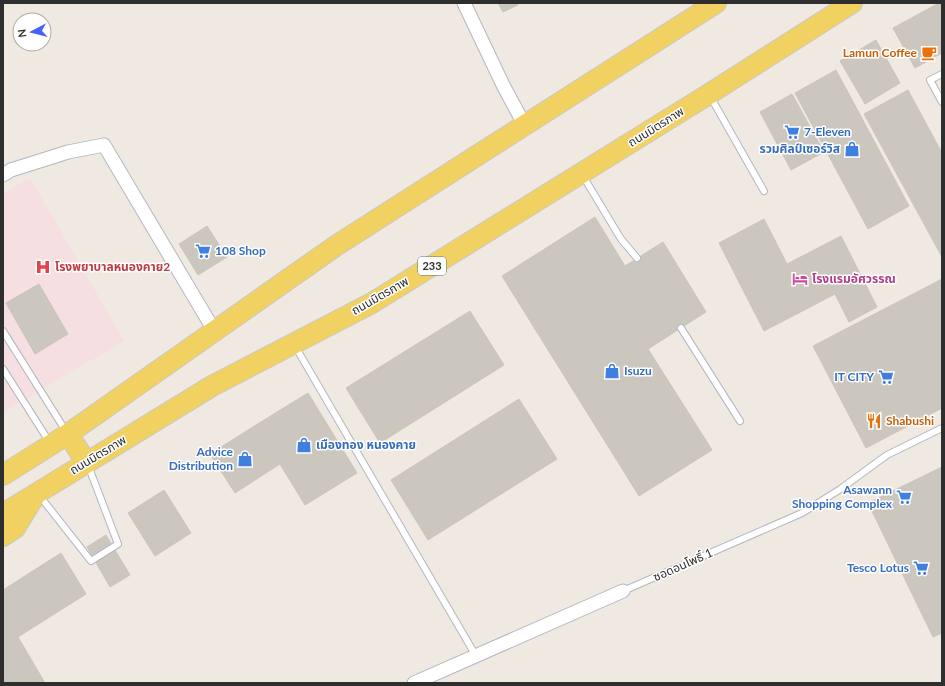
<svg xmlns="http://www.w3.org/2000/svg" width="945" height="686" viewBox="0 0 945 686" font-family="Lato,'Noto Sans Thai',sans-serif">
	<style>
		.medical { fill: #f5dfe0 }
		.building { fill: #cbc7bf; stroke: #cbc5ba }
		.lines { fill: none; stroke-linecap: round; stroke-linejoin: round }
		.lane-casing { stroke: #b4b7c1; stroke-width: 8 }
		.street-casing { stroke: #b4b7c1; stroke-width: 15 }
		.primary-casing { stroke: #c9c9c9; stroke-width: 22 }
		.lane { stroke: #fff; stroke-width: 6 }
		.street { stroke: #fff; stroke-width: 13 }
		.primary { stroke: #f2d163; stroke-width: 20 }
		.labels { text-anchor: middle; stroke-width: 3; stroke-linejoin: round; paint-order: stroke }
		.shield { fill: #fff; stroke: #6d6d6d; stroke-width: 1 }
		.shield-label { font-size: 11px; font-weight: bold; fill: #2e2e2e }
		.food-label { font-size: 12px; font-weight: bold; fill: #c56008; stroke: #fff; text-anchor: end }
		.street-label { font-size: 12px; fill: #2e2e2e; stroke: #fff }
		.shop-label { font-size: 12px; font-weight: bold; fill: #366cbe; stroke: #fff; text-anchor: end }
		.health-label { font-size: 12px; font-weight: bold; fill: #be3a42; stroke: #fff; text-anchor: start }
		.hotel-label { font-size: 12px; font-weight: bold; fill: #b23c85; stroke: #fff; text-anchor: start }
	</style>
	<rect width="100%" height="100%" fill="#efe9e1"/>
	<path class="medical" d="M30,178l94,163 -121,71v-218z"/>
	<path class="building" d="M498,3h19l1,2 -15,7z
		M939,3h3v50l-27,15 -22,-40z
		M876,40l24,43 -35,21 -25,-43z
		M836,70l73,136 -41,23 -73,-136z
		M908,90l34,63v104l-78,-143z
		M792,94l32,58 -33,18 -31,-58z
		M595,217l30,49 38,-24 43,70 -58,37 64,101 -73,46 -137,-220z
		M764,219l23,45 54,-28 36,71 -28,15 -14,-28 -71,37 -45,-88z
		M207,226l20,31 -29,18 -19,-31z
		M942,279v129l-76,40 -53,-102z
		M39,284l29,50 -33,20 -29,-51z
		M470,311l34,54 -124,78 -34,-55z
		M308,393l49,80 -52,32 -49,-80z
		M519,399l38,60 -129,81 -37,-60z
		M256,425l24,39 -45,29 -25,-39z
		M942,467v166l-9,4 -65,-134z
		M164,490l27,43 -36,23 -27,-43z
		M106,535l24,40 -20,12 -23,-40z
		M61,553l25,41 -68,43 27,46h-42v-93z"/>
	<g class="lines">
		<g class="lane-casing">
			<path id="lane" d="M942,74l-12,6 12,22
				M710,96l54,95
				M583,176l38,63 16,19
				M681,328l59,93
				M3,331l64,102
				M295,346l181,310
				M3,369l47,74
				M39,495l52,66 27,-17 -30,-79
				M623,591l179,-78 37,-23 48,-35 55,-27"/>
		</g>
		<g class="street-casing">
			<path id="street" d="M464,3l39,82 22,41
				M3,175l8,-5 57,-18 36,-7 111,187
				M414,683l209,-92"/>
		</g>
		<g class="primary-casing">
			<path id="primary" d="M68,434l18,28
				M3,475l65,-41 269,-189 379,-242
				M3,514l209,-128 160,-83 337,-209 143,-91
				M3,536l12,-8 19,-31"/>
		</g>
		<use href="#lane" class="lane"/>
		<use href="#street" class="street"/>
		<use href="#primary" class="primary"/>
	</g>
	<defs>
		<g id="cafe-bare" transform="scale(1.2)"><path d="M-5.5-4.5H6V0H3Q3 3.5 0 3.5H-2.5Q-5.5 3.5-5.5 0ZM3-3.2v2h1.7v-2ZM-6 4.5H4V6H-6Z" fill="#e8710a" stroke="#fff" stroke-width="2.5" paint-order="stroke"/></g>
		<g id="supermarket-bare" transform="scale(1.2)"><path d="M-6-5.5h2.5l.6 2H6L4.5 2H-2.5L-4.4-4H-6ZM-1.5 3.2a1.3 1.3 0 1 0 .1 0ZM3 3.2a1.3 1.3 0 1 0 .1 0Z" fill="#3f7fe0" stroke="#fff" stroke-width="2.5" paint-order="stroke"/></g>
		<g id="shop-bare" transform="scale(1.2)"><path d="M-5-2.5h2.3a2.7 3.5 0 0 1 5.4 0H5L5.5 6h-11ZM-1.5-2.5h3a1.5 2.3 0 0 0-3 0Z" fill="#3f7fe0" stroke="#fff" stroke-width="2.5" paint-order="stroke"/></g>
		<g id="hospital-bare" transform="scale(1.2)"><path d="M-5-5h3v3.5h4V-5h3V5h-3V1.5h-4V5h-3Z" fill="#e0444e" stroke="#fff" stroke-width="2.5" paint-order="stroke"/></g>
		<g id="hotel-bare" transform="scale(1.2)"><path d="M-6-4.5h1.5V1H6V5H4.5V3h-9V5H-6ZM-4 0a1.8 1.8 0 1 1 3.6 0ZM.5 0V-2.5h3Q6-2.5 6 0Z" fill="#d1479c" stroke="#fff" stroke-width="2.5" paint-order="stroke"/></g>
		<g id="restaurant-bare" transform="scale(1.2)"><path d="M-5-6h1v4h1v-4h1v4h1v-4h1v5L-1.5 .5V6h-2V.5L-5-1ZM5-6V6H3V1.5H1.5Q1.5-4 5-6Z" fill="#e8710a" stroke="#fff" stroke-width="2.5" paint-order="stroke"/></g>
	</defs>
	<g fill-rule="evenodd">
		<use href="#cafe-bare" x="929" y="53"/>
		<use href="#supermarket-bare" x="792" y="132"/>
		<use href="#shop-bare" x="852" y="149"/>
		<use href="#supermarket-bare" x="203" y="251"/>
		<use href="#hospital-bare" x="43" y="267"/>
		<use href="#hotel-bare" x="800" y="279"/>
		<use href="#shop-bare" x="612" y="371"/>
		<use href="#supermarket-bare" x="886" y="377"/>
		<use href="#restaurant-bare" x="874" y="421"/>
		<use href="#shop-bare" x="304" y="445"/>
		<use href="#shop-bare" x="245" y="459"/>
		<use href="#supermarket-bare" x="904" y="497"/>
		<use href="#supermarket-bare" x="921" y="568"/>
	</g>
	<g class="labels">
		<rect class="shield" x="418" y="257" width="28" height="18" rx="3"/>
		<g class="shield-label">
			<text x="432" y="270">233</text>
		</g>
		<g class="food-label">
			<text x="917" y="57">Lamun Coffee</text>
			<text x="886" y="425" text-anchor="start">Shabushi</text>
		</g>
		<g class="street-label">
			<text transform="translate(656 127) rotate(-32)" y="4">ถนนมิตรภาพ</text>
			<text transform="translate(380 296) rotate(-30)" y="4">ถนนมิตรภาพ</text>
			<text transform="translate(98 455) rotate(-31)" y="4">ถนนมิตรภาพ</text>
			<text transform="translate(683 565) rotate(-24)" y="4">ซอดอนโพธิ์ 1</text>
		</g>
		<g class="shop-label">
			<text x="804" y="136" text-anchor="start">7-Eleven</text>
			<text x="840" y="153">รวมศิลป์เซอร์วิส</text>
			<text x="215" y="255" text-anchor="start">108 Shop</text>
			<text x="624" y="375" text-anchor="start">Isuzu</text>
			<text x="874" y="381">IT CITY</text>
			<text x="316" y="449" text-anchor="start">เมืองทอง หนองคาย</text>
			<text x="233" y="456">Advice<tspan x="233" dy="14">Distribution</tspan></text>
			<text x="892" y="494">Asawann<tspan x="892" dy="14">Shopping Complex</tspan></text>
			<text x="909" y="572">Tesco Lotus</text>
		</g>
		<g class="health-label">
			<text x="55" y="271">โรงพยาบาลหนองคาย2</text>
		</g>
		<g class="hotel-label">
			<text x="812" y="283">โรงแรมอัศวรรณ</text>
		</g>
	</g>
	<rect width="945" height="686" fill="none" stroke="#2e2e2e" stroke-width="8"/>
	<g transform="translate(32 32) rotate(263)"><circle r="19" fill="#ffffff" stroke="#ababab"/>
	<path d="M0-3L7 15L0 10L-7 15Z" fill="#4264fb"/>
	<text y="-6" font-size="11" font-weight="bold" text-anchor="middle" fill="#2e2e2e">N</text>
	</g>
</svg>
